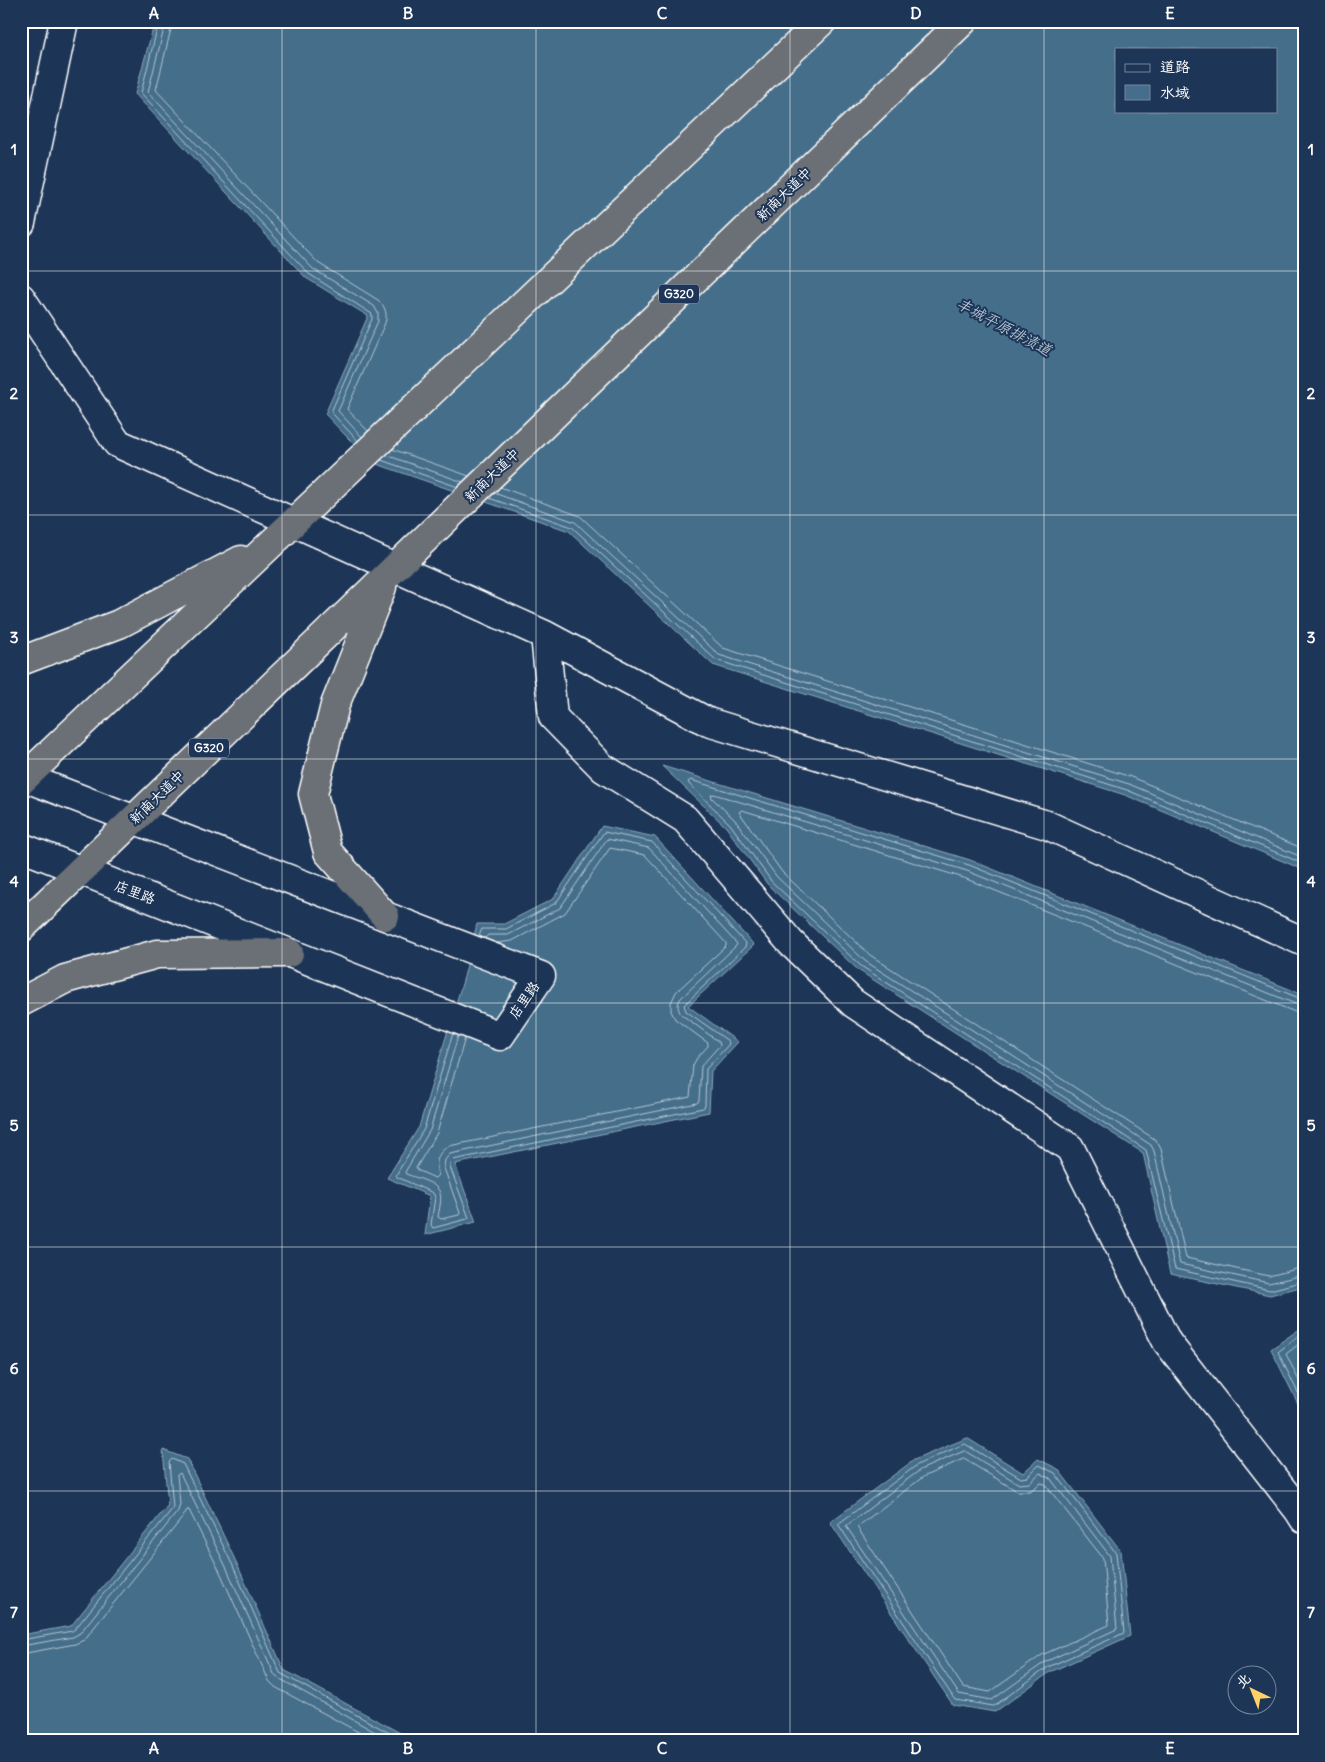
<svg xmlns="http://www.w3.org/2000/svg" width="1325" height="1762" viewBox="0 0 1325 1762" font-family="Delius,'LXGW WenKai TC',sans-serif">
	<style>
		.water { fill: #446e8b; stroke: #8fa8b9; fill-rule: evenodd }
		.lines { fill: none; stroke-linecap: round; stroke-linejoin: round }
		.shore { stroke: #b4c5d1; stroke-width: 1 }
		.minor-casing { stroke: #fff; stroke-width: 31 }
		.highway-casing { stroke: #fff; stroke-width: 31 }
		.minor { stroke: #1d3557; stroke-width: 28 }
		.highway { stroke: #6b6f75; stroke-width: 28 }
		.grid { fill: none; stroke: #fff; stroke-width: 1; stroke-opacity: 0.55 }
		.labels { text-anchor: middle; stroke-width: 4; stroke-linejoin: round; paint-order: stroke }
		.shield { fill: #1d3557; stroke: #bbc2cd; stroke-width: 1 }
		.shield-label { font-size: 12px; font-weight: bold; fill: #fff }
		.street-label { font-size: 14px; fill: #fff; stroke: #1d3557 }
		.water-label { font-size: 15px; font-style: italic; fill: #b4c5d1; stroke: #1d3557 }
		.neatline { fill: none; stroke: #fff; stroke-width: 2 }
		.grid-label { font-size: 16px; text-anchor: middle; font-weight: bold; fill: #fff }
	</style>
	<rect width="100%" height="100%" fill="#1d3557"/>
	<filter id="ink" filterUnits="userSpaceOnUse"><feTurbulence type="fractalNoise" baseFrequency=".02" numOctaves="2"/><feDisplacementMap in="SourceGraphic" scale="10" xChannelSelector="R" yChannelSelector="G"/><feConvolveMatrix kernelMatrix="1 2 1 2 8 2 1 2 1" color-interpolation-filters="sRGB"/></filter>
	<g filter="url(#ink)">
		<path class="water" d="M155,21h1149v849l-179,-75 -412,-130 -144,-134 -198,-69 -46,-48 43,-98 -62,-38 -171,-184zM1116,49h160v62h-160z
			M662,766l308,94 334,135v291l-34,9 -100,-21 -27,-121 -285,-183 -90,-85 -42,-58z
			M602,826l53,11 99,108 -66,61 50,36 -27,29 -2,41 -254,52 21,58 -51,13 5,-39 -43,-18 32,-51 45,-150 13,-53h27l49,-25z
			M1304,1326v90l-33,-67z
			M967,1438l56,35 15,-14 20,10 63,82 9,85 -80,36 -55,40 -42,-7 -123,-183 84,-62z
			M163,1450l24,9 50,105 47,106 131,71h-394v-106l50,-9 97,-121z"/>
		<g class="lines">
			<path class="shore" d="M159,21l-18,72 168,181 63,40v5l-41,93 27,29
				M166,21l-18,71 165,177 61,37 4,7v8l-40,90 24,26
				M173,21l-17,69 162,173 60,37c7,6 10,14 7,23l-38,86 21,22
				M392,449l77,27
				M386,455l77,27
				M381,460l77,27
				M500,487l80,29 143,132 408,129 173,72
				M494,493l81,29 144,133 410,129 175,74
				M489,498l83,29 144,133 411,130 177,74
				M1304,1000l-335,-135 -278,-85 -3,2 1,2 41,40 42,58 89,84 285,184 29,119 95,21 34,-9
				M1304,1006l-6,-1 -331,-134 -253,-77 -3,1 1,3 23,22 42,57 88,84 286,184 3,6 26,113 89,19 35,-8
				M1304,1014l-9,-2 -331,-134 -222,-68 -3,2 43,60 88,83 286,185 5,9 25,109 83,18 35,-9
				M453,1033l-29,96 -28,46 1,2 36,16 2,4 -4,28 2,3 34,-9 2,-1 -19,-51v-4l3,-3 250,-52 2,-2 1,-37 23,-25 -1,-3 -42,-30 -2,-6 61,-58 1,-3 -94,-102 -48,-10 -48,71 -50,26h-24l-3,7
				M458,1036l-28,94 -25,42 1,2c10,4 31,8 34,19 2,7 -1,17 -2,24l3,2 18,-4 1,-2 -16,-45 1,-8 5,-6 247,-51 2,-2 2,-35 19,-21 -1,-3 -37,-27c-5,-5 -5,-12 -1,-17l55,-52 1,-2 -88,-96 -42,-9 -47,69 -52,27h-20l-3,3
				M465,1038l-28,95 -21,35 1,2 18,8 3,-3c-3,-12 -1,-23 11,-29l241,-49 3,-32 4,-7 11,-12v-3l-33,-24 -4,-8v-8l5,-11 50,-46v-3l-81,-88 -35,-7 -45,65 -53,28 -15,2
				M1304,1332l-26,20 26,53
				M1304,1340l-18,14 18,37
				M965,1444l56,34 6,-1 12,-12 16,8 61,80 8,80 -76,34 -54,39 -39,-6 -117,-176 79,-59z
				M965,1451l54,33 10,-1 11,-10 10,5 60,78 7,73 -72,33 -53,38 -33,-6 -113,-168 74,-56z
				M964,1459l53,32h13l11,-8 4,1 58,74 6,67 -67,30 -52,37 -27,-5 -106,-160 66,-50z
				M21,1640l51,-9 3,-2 98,-121 -4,-46 3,-3 11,5 50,102 47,107 124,68
				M21,1646l52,-9 7,-4 98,-122 2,-7 -3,-29 3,-2 47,96 48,107 116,65
				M21,1654l54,-10 9,-4 99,-123 4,-7h2l31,62 49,109 6,6 100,54"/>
			<g class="minor-casing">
				<path id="minor" d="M21,223l43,-202
					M21,298l96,145 428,192 163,87 339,103 257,117
					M545,635l8,82 50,51 82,51 106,124 62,60 217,145 97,194 132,169 5,8
					M21,776l520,200 -41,60 -479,-189"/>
			</g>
			<g class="highway-casing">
				<path id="highway" d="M382,587l-47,118 -22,89 15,58 57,64
					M21,661l98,-37 122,-64
					M21,781l801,-760
					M21,928l942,-907
					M21,1002l44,-23 92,-25 132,-1"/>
			</g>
			<use href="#minor" class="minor"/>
			<use href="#highway" class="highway"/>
		</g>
	</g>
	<path class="grid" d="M282,21v1720M536,21v1720M790,21v1720M1044,21v1720M21,271h1283M21,515h1283M21,759h1283M21,1003h1283M21,1247h1283M21,1491h1283"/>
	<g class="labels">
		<g class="shield">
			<rect x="659" y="284.5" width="40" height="19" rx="4"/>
			<rect x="189" y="738.5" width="40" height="19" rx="4"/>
		</g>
		<g class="shield-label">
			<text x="679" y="298">G320</text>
			<text x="209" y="752">G320</text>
		</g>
		<g class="street-label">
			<text transform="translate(784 194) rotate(-44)" y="5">新南大道中</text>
			<text transform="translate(492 475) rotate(-44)" y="5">新南大道中</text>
			<text transform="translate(157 797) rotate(-44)" y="5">新南大道中</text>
			<text transform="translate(135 892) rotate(21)" y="5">店里路</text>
			<text transform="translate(524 1000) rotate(-55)" y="5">店里路</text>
		</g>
		<g class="water-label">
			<text transform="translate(1004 327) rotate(28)" y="5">丰城平原排渍道</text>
		</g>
	</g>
	<rect width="1325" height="1762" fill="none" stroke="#1d3557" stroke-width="55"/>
	<rect x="1115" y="48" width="162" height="65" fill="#1d3557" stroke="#77869a"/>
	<rect x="1125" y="64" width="25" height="8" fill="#1d3557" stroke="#77869a"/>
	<text x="1160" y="72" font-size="15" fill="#ffffff">道路</text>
	<rect x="1125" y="85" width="25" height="15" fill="#446e8b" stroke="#77869a"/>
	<text x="1160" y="98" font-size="15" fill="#ffffff">水域</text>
	<g transform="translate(1252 1690) rotate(317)"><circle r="24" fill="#1d3557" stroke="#77869a"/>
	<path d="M0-4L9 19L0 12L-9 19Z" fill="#ffd166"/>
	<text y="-8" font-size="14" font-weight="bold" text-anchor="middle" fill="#ffffff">北</text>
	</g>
	<rect x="28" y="28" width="1270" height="1706" class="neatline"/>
	<g class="grid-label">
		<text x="154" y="19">A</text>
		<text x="408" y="19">B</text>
		<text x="662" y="19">C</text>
		<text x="916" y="19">D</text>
		<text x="1170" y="19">E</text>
		<text x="14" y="155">1</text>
		<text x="1311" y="155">1</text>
		<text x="14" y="399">2</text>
		<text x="1311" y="399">2</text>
		<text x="14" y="643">3</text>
		<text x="1311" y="643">3</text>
		<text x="14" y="887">4</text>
		<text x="1311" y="887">4</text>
		<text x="14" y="1131">5</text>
		<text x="1311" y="1131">5</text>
		<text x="14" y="1374">6</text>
		<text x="1311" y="1374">6</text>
		<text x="14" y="1618">7</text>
		<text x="1311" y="1618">7</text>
		<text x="154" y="1754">A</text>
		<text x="408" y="1754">B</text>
		<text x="662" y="1754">C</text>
		<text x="916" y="1754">D</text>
		<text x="1170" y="1754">E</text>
	</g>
</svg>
